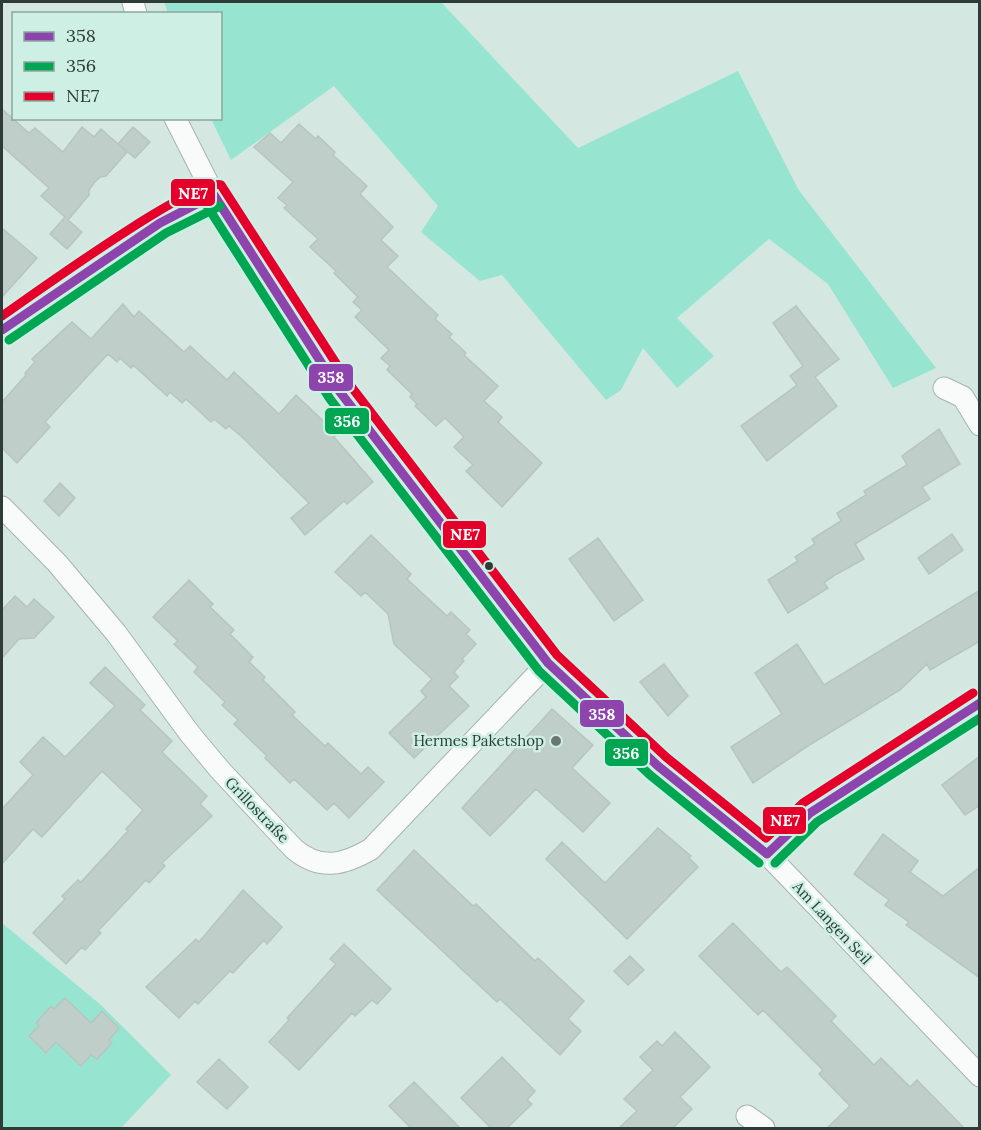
<svg xmlns="http://www.w3.org/2000/svg" width="981" height="1130" viewBox="0 0 981 1130" font-family="Lora,serif">
	<style>
		.green { fill: #97e5d1 }
		.building { fill: #bfcec9; stroke: #b7c5c1; stroke-width: 1.5 }
		.lines { fill: none; stroke-linecap: round; stroke-linejoin: round }
		.minor-casing { stroke: #a6b4b0; stroke-width: 23 }
		.minor { stroke: #f9fbfa; stroke-width: 21 }
		.bus-1-casing { stroke: #cdefe4; stroke-width: 14 }
		.bus-2-casing { stroke: #cdefe4; stroke-width: 14 }
		.bus-3-casing { stroke: #cdefe4; stroke-width: 14 }
		.bus-1 { stroke: #8e44ad; stroke-width: 9 }
		.bus-2 { stroke: #00a651; stroke-width: 9 }
		.bus-3 { stroke: #e4002b; stroke-width: 9 }
		.bus-dot { fill: #2e3b37; stroke: #cdefe4; stroke-width: 2 }
		.poi-dot { fill: #687772; stroke: #cdefe4; stroke-width: 2 }
		.labels { text-anchor: middle; stroke-width: 5; stroke-linejoin: round; paint-order: stroke }
		.poi-label { font-size: 15px; fill: #2e3b37; stroke: #cdefe4; text-anchor: end }
		.street-label { font-size: 15px; fill: #2e3b37; stroke: #cdefe4 }
		.line-badge { stroke: #cdefe4; stroke-width: 2 }
		.badge-label { font-size: 16px; text-anchor: middle; font-weight: bold; fill: #fff }
	</style>
	<rect width="100%" height="100%" fill="#d5e7e1"/>
	<path class="green" d="M164,2h277l137,146 160,-77 60,118 138,179 -43,20 -65,-104 -59,-45 -92,79 37,38 -37,32 -34,-40 -22,42 -15,10 -104,-125 -22,6 -59,-49 17,-26 -104,-120 -103,74 -20,-41 9,-1v-104l-52,-1z
		M2,923l99,82 70,70 -50,53h-119z"/>
	<path class="building" d="M2,109l27,24 6,-5 28,24 19,-25 12,10 7,-8 26,23 -21,24 -6,1 -6,6 -5,7v5l-21,25 14,12 -15,17 -17,-15 15,-17 -24,-21 8,-8 -47,-42z
		M299,124l17,15 2,-3 17,16 -2,3 34,31 -7,8 33,33 -12,13 17,16 -11,11 51,48 -3,4 17,15 -3,3 17,16 -2,2 34,31 -14,15 18,16 -4,5 44,41 -40,44 -36,-36 7,-6 -19,-18 10,-10 -19,-19 -9,8 -21,-20 2,-2 -7,-7 2,-3 -25,-24 3,-4 -9,-8 8,-8 -34,-33 7,-7 -9,-8 5,-5 -24,-24 2,-2 -26,-24 8,-8 -34,-31 3,-3 -9,-7 15,-16 -39,-35 16,-14 11,10z
		M133,127l17,15 -15,16 -17,-14z
		M2,228l35,30 -35,39z
		M123,304l11,13 5,-6 45,41 6,-6 37,34 7,-8 45,42 17,-19 41,39 -3,3 39,45 -26,22 -3,-3 -39,34 -14,-17 18,-15 -68,-67 -12,-10 -3,3 -12,-10 -3,3 -25,-23 -4,4 -12,-11 -3,4 -34,-31 -2,3 -11,-10 -3,4 -9,-8 -63,68 5,5 -33,36 -15,-15v-46l24,-27 -1,-2 10,-11 -3,-3 40,-37 19,17z
		M796,306l43,53 -24,18 22,29 -70,55 -26,-35 56,-41 -7,-9 13,-10 -30,-43z
		M939,429l21,35 -38,23 8,12 -75,45 9,15 -29,16 -11,8 4,5 -40,25 -20,-33 30,-19 -3,-4 20,-13 -3,-5 29,-18 -4,-8 29,-18 -2,-4 43,-26 -5,-9z
		M60,483l15,15 -16,18 -15,-15z
		M952,534l11,16 -34,24 -11,-16z
		M371,535l40,39 -4,5 40,37 4,-4 19,18 -4,4 10,10 -14,15 2,2 -10,11 4,5 -9,9 20,20 -55,52 -25,-25 37,-36 -5,-6 11,-12 -38,-35 -6,-30 -23,-22 -4,4 -26,-24z
		M598,538l45,62 -29,21 -45,-62z
		M189,580l24,24 -3,3 24,23 -4,4 23,23 -4,5 16,15 -2,3 32,32 -3,3 33,31 3,-3 33,31 7,-7 16,15 -35,36 -15,-15 -7,7 -33,-31 -4,4 -25,-25 2,-2 -33,-32 4,-4 -16,-15 3,-3 -31,-30 4,-5 -24,-23 4,-3 -25,-24z
		M980,590v51l-50,29 -3,-6 -27,26 -89,54 -58,39 -22,-36 51,-33 -27,-41 42,-29 27,41z
		M15,596l12,11 7,-8 20,18 -20,21 -15,1 -17,19v-48z
		M664,664l24,32 -20,20 -28,-34z
		M105,667l40,38 -5,5 32,31 -10,11 45,44 -7,8 12,12 -50,47 3,3 -16,17 -3,-3 -48,51 3,2 -16,17 -3,-3 -16,17 -33,-31 32,-34 -3,-3 16,-16 3,2 47,-51 -2,-2 17,-19 -41,-39 -60,66 -9,-8 -31,35v-55l31,-34 -13,-13 23,-25 22,20 50,-51 -25,-23z
		M552,709l41,36 -21,23 38,35 -27,29 -47,-43 -46,47 -28,-28z
		M980,756v49l-15,10 -23,-30z
		M658,828l33,28 -2,2 9,9 -71,72 -81,-80 16,-17 43,41z
		M883,834l35,27 -8,11 33,24 37,-29v111l-74,-53 3,-3 -24,-17 4,-5 -35,-26z
		M414,850l59,56 3,-2 59,57 3,-3 46,43 -16,18 13,12 -21,24 -60,-56 -3,3 -120,-112z
		M243,890l39,37 -15,17 -3,-4 -31,33 -3,-2 -32,33 -3,-3 -16,17 -33,-31 50,-48 3,3z
		M733,923l48,49 6,-5 49,49 -5,5 43,44 7,-7 29,29 7,-7 47,48h-137l23,-22 -31,-32 4,-4 -60,-60 -5,5 -59,-59z
		M344,944l47,45 -14,15 -5,-4 -17,16 -3,-3 -53,57 -30,-28 20,-22 -2,-2 49,-54 -6,-5z
		M630,956l14,14 -16,15 -14,-14z
		M65,998l26,25 11,-12 17,17 -10,12 3,3 -15,16 -6,-4 -10,11 -25,-24 -10,11 -17,-17 10,-10 -3,-3 15,-17 3,3z
		M675,1032l35,35 -30,30 12,12 -19,19h-54l18,-17 -13,-12 29,-29 -13,-13 17,-16 5,5z
		M502,1057l33,34 -8,9 5,4 -25,24h-16l-30,-30z
		M219,1059l29,28 -21,22 -30,-27z
		M414,1082l46,46h-49l-22,-22z"/>
	<g class="lines">
		<g class="minor-casing">
			<path id="minor" d="M133,2l3,12
				M175,118l39,77 126,197 208,271 110,103 109,88 213,222
				M2,330l158,-107 54,-28
				M944,388l19,9 17,28
				M2,507l55,56 59,70 74,101 30,36 74,79c26,22 50,16 77,0l177,-186
				M767,854l43,-41 170,-110
				M747,1116l17,12"/>
		</g>
		<use href="#minor" class="minor"/>
		<g class="bus-1-casing">
			<path id="bus-1" d="M214,195l126,197 208,271 110,103 109,88
				M2,330l158,-107 54,-28
				M767,854l43,-41 170,-110"/>
		</g>
		<g class="bus-2-casing">
			<path id="bus-2" d="M204,201l126,198 209,272 111,104 109,88
				M9,340l157,-107 54,-27
				M775,863l42,-41 163,-104"/>
		</g>
		<g class="bus-3-casing">
			<path id="bus-3" d="M2,316c29,-20 196,-141 219,-131l129,200 207,270 109,102 100,81 37,-35 170,-110"/>
		</g>
		<use href="#bus-1" class="bus-1"/>
		<use href="#bus-2" class="bus-2"/>
		<use href="#bus-3" class="bus-3"/>
	</g>
	<circle class="bus-dot" cx="489" cy="566" r="5"/>
	<circle class="poi-dot" cx="556" cy="741" r="6"/>
	<g class="labels">
		<g class="poi-label">
			<text x="544" y="746">Hermes Paketshop</text>
		</g>
		<g class="street-label">
			<text transform="translate(257 810) rotate(46)" y="5">Grillostraße</text>
			<text transform="translate(832 923) rotate(47)" y="5">Am Langen Seil</text>
		</g>
	</g>
	<g class="line-badge">
		<rect x="170" y="178" width="46" height="29" rx="6" fill="#e4002b"/>
		<rect x="308" y="363" width="46" height="29" rx="6" fill="#8e44ad"/>
		<rect x="324" y="407" width="46" height="28" rx="6" fill="#00a651"/>
		<rect x="442" y="520" width="45" height="29" rx="6" fill="#e4002b"/>
		<rect x="579" y="699" width="46" height="29" rx="6" fill="#8e44ad"/>
		<rect x="604" y="738" width="45" height="29" rx="6" fill="#00a651"/>
		<rect x="762" y="806" width="45" height="29" rx="6" fill="#e4002b"/>
	</g>
	<g class="badge-label">
		<text x="193" y="199">NE7</text>
		<text x="331" y="383">358</text>
		<text x="347" y="427">356</text>
		<text x="465" y="540">NE7</text>
		<text x="602" y="720">358</text>
		<text x="626" y="759">356</text>
		<text x="785" y="826">NE7</text>
	</g>
	<rect width="981" height="1130" fill="none" stroke="#2e3b37" stroke-width="6"/>
	<rect x="12" y="12" width="210" height="108" fill="#cdefe4" stroke="#8da79f" stroke-width="1.5"/>
	<rect x="24" y="32" width="30" height="9" fill="#8e44ad" stroke="#8da79f" stroke-width="1.5"/>
	<text x="66" y="42" font-size="18" fill="#2e3b37">358</text>
	<rect x="24" y="62" width="30" height="9" fill="#00a651" stroke="#8da79f" stroke-width="1.5"/>
	<text x="66" y="72" font-size="18" fill="#2e3b37">356</text>
	<rect x="24" y="92" width="30" height="9" fill="#e4002b" stroke="#8da79f" stroke-width="1.5"/>
	<text x="66" y="102" font-size="18" fill="#2e3b37">NE7</text>
</svg>
